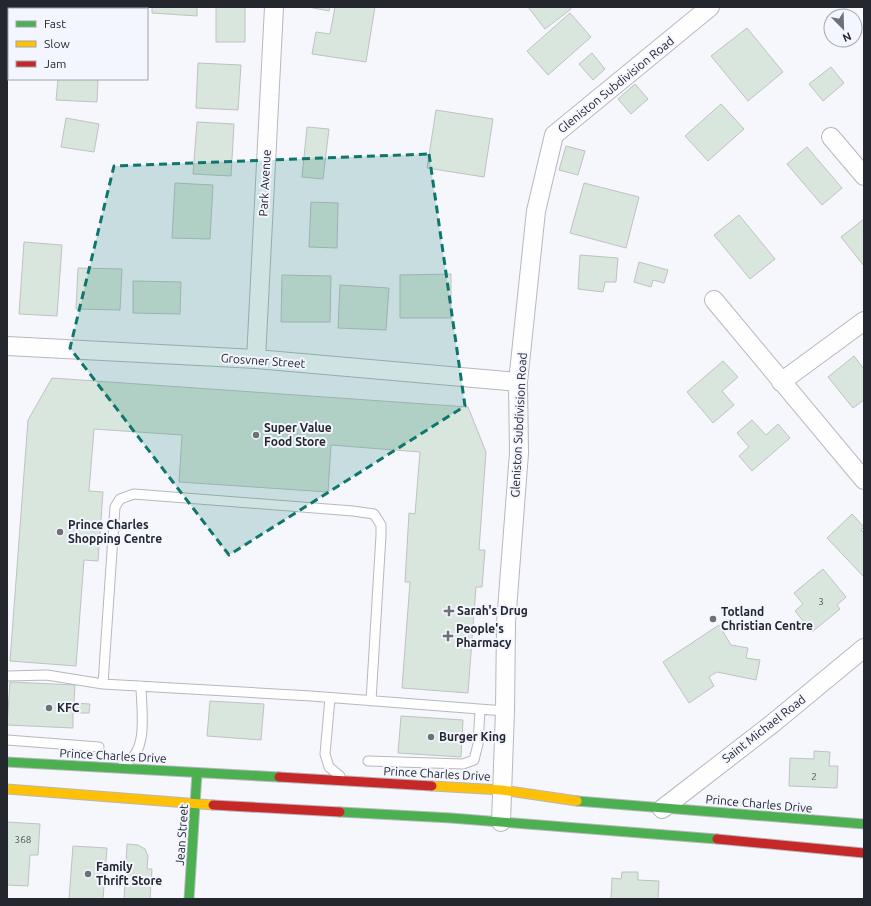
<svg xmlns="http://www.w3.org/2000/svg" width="871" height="906" viewBox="0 0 871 906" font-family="Ubuntu,sans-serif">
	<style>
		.building { fill: #d9e6dd; stroke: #bec2c1 }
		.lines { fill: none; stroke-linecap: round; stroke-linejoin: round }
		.lane-casing { stroke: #b6b8be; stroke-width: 11 }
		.street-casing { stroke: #b6b8be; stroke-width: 20 }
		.fast-casing { stroke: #b6b8be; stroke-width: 11 }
		.slow-casing { stroke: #b6b8be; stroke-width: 11 }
		.jam-casing { stroke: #b6b8be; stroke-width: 11 }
		.lane { stroke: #fefeff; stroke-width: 9 }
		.street { stroke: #fefeff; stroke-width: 18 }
		.fast { stroke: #4caf50; stroke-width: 9 }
		.slow { stroke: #ffc107; stroke-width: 9 }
		.jam { stroke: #c62828; stroke-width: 9 }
		.marked { fill: #0f766e; fill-opacity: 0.2; stroke: #0f766e; stroke-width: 3; stroke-dasharray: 8 5; stroke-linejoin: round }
		.poi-dot { fill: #6e7077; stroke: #f3f5ff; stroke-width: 1.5 }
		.labels { text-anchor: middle; stroke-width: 4; stroke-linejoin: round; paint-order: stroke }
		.number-label { font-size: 10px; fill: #52575a }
		.street-label { font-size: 12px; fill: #25272f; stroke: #f3f5ff }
		.poi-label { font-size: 12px; font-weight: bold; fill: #25272f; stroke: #f3f5ff; text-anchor: start }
	</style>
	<rect width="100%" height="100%" fill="#f6f7fc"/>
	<path class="building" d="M90,7h49v2h-49z
		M152,7h45v9l-45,-3z
		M216,7h29v35h-29z
		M308,7h22l-1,4z
		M335,7h40l-9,55 -54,-8 4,-22 14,2z
		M528,7h42l1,2 -26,20z
		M570,13l21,24 -43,38 -21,-24z
		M747,28l36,44 -35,29 -37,-45z
		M592,53l13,16 -12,11 -14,-16z
		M198,63l43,2 -3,45 -42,-2z
		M831,67l13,16 -21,18 -14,-17z
		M58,79h40l-1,23 -41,-2z
		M635,84l13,15 -17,15 -13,-15z
		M721,104l23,25 -36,32 -23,-25z
		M436,110l57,9 -9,58 -57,-9z
		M66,118l33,6 -5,28 -33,-5z
		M197,122l37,2 -3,52 -38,-2z
		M307,127l22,2 -6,50 -21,-2z
		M566,146l19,5 -7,24 -19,-5z
		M807,147l35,41 -20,17 -35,-41z
		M175,183l38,2 -3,54 -38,-1z
		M584,183l55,14 -13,51 -56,-15z
		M311,202l27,1 -1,45 -28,-1z
		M739,215l36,44 -25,20 -36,-44z
		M864,219v47l-23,-29z
		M24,242l38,3 -5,71 -38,-2z
		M580,255l38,3 -2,24h-11l-2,10 -25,-3z
		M639,262l29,8 -4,13 -11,-3 -2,7 -17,-5z
		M78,268l44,1 -2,41 -44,-1z
		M451,274v44h-51v-43z
		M282,275l49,1 -1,46h-49z
		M133,281l48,1 -1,32 -47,-1z
		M340,285l49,3 -3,42 -48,-2z
		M854,356l10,13v31l-11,8 -25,-31z
		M723,361l15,16 -16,14 12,14 -21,18 -26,-31z
		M52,378l416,29 18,45 -7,98h6l-3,37h-6l-8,106 -66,-5 8,-106h-5l4,-69 6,1 5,-62 -89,-7 -3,47 -149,-10 3,-47 -88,-6 -5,62 14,1 -5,69 -14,-1 -8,106 -66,-5 18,-241z
		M752,420l14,15 12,-11 12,14 -38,33 -13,-15 10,-9 -12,-14z
		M852,514l12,13 -3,3 3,3v44l-37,-39z
		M823,569l23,28 -9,8 3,4 -28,23 -17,-21 8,-7 -9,-11z
		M719,625l12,20 17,3 -2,10 14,2 -4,20 -39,-8 -8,5 5,9 -25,17 -26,-41z
		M10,682l65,3 -1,18 16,1 -1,9h-16v15l-66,-3z
		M210,701l54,3 -3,36 -54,-4z
		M401,716l62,4 -2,37 -63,-4z
		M814,751l16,1 -1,14h9l-1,22 -48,-2 1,-28 24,1z
		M7,822l33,2 -2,31h-8l-2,31 -21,-1z
		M127,844l11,1 7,4 3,7 -1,13h5l-2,30h-26z
		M73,846l34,2 -4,51h-34z
		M622,872h16v8l21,1 -1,18h-47l1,-21 9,1z"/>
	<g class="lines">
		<g class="lane-casing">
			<path id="lane" d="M7,676l40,-1 56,9 208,12 194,15
				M103,684l12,-177 5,-8 14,-5 219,17 21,3 7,11v10l-10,166
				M330,698l-5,56 4,13 11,9
				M7,740l92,7
				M368,761l95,3 11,-4 4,-16 2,-34
				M123,764c27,-11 18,-55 18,-78"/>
		</g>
		<g class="street-casing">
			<path id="street" d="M11,9v-2
				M7,63l2,-27
				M831,137l33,39
				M714,300l150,180
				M7,346l249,13 262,23
				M256,359l18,-352
				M781,382l83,-61
				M662,809l110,-85 92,-76
				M501,822l4,-111 1,-88 13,-170 -1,-71 18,-171 18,-76 156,-128"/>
		</g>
		<g class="fast-casing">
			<path id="fast" d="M7,762l272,15
				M577,801l287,23
				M340,812l111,6 266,21
				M189,899l8,-126"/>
		</g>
		<g class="slow-casing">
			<path id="slow" d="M432,786l70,4 75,11
				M7,789l206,16"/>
		</g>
		<g class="jam-casing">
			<path id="jam" d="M279,777l153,9
				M213,805l127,7
				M717,839l147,14"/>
		</g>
		<use href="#lane" class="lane"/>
		<use href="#street" class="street"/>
		<use href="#fast" class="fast"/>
		<use href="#slow" class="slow"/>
		<use href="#jam" class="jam"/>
	</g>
	<path class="marked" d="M429,154l36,252 -236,149 -159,-207 44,-182z"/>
	<g class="poi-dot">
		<circle cx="256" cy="435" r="4"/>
		<circle cx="60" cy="532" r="4"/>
		<path d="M447 605h4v4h4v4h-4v4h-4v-4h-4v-4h4z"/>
		<circle cx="713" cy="619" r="4"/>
		<path d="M446 630h4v4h4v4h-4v4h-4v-4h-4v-4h4z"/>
		<circle cx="49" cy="708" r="4"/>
		<circle cx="431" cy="737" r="4"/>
		<circle cx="88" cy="874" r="4"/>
	</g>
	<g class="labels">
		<g class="number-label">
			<text x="821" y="605">3</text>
			<text x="814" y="780">2</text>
			<text x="23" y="843">368</text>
		</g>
		<g class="street-label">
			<text transform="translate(616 85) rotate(-39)" y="4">Gleniston Subdivision Road</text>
			<text transform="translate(265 183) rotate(-87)" y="4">Park Avenue</text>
			<text transform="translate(263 361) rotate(4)" y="4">Grosvner Street</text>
			<text transform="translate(519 425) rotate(-87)" y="4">Gleniston Subdivision Road</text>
			<text transform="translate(764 729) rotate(-38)" y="4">Saint Michael Road</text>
			<text transform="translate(113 756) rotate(3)" y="4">Prince Charles Drive</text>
			<text transform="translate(437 774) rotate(3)" y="4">Prince Charles Drive</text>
			<text transform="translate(759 804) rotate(5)" y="4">Prince Charles Drive</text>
			<text transform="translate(182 835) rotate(-86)" y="4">Jean Street</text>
		</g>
		<g class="poi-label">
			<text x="264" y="432">Super Value<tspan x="264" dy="14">Food Store</tspan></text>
			<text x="68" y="529">Prince Charles<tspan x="68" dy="14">Shopping Centre</tspan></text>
			<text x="457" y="615">Sarah's Drug</text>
			<text x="721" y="616">Totland<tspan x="721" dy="14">Christian Centre</tspan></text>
			<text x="456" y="633">People's<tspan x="456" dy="14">Pharmacy</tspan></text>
			<text x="57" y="712">KFC</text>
			<text x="439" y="741">Burger King</text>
			<text x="96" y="871">Family<tspan x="96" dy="14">Thrift Store</tspan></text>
		</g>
	</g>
	<rect width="871" height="906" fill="none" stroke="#25272f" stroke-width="16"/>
	<rect x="8" y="8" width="140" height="72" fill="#f3f5ff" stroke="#a1a3ac"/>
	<rect x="16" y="21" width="20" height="6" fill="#4caf50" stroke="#a1a3ac"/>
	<text x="44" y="28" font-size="12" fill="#25272f">Fast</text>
	<rect x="16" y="41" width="20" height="6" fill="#ffc107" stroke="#a1a3ac"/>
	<text x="44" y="48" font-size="12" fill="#25272f">Slow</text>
	<rect x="16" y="61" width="20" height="6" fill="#c62828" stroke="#a1a3ac"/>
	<text x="44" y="68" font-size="12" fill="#25272f">Jam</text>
	<g transform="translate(843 28) rotate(157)"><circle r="19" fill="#f3f5ff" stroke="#a1a3ac"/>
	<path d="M0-3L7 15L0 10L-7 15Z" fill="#6e7077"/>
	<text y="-6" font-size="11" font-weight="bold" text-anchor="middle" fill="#25272f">N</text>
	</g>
</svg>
